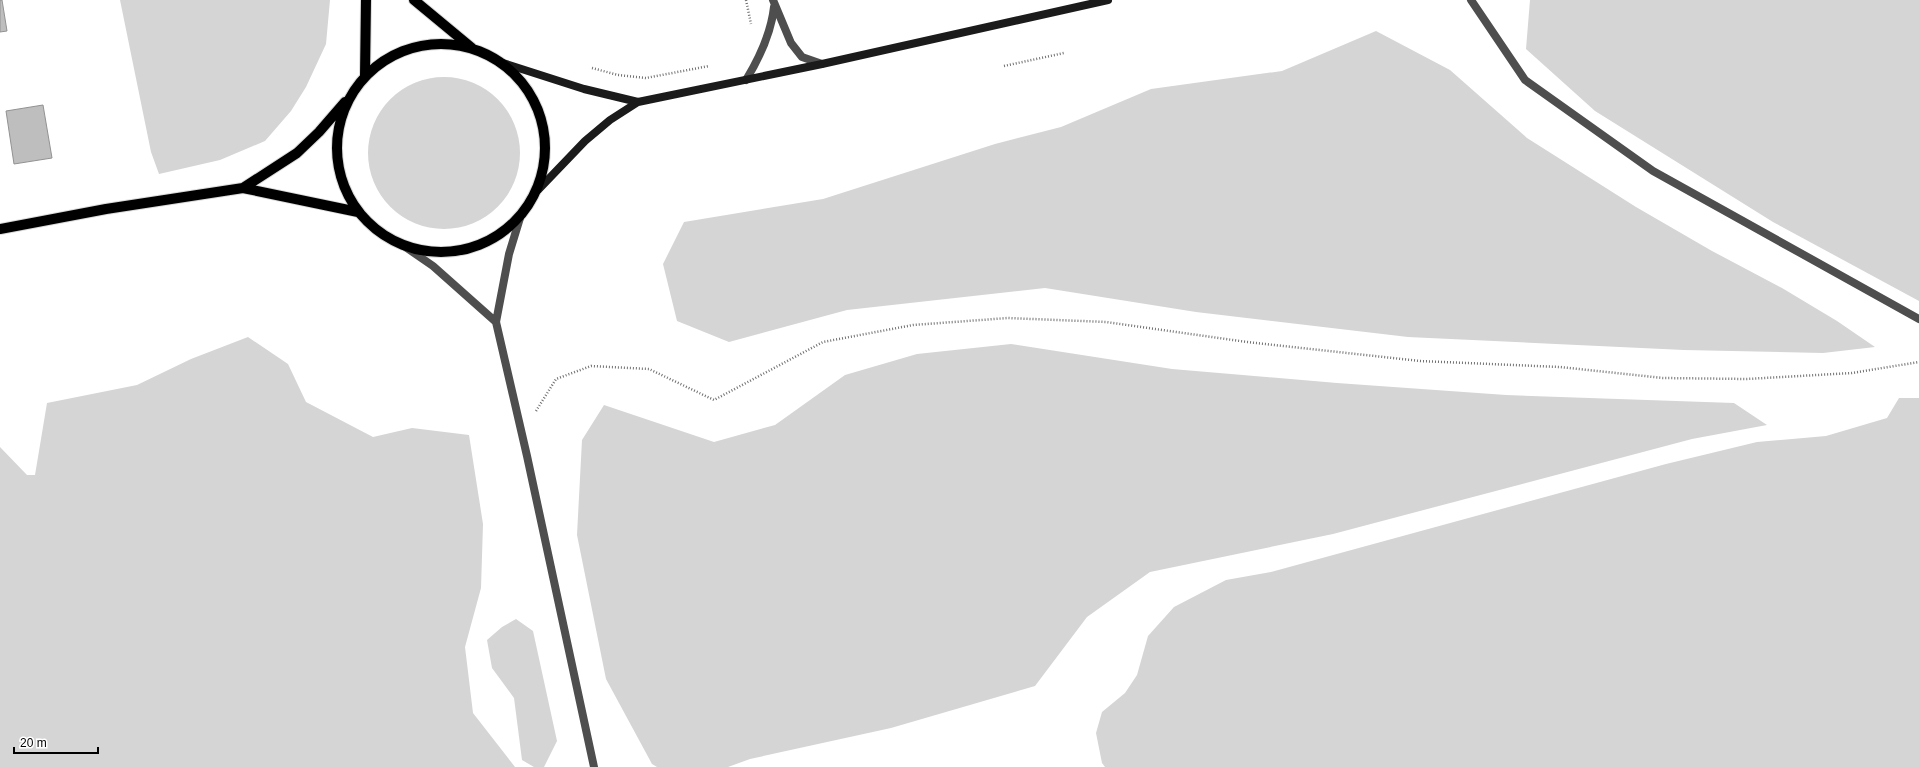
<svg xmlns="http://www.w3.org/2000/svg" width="1919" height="767" viewBox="0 0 1919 767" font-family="Arial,sans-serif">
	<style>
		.green { fill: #d5d5d5 }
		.building { fill: #bebebe; stroke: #929292 }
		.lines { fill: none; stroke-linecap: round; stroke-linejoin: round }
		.primary-casing { stroke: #dbdbdb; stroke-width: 12 }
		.path { stroke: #707070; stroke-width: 2.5; stroke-dasharray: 1 2; stroke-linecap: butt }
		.service { stroke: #4e4e4e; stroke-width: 8 }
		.tertiary { stroke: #4e4e4e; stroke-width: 8 }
		.secondary { stroke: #1b1b1b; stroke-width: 8 }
		.primary { stroke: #000; stroke-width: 10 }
	</style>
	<rect width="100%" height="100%" fill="#fff"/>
	<path class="green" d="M120,0h210l-4,44 -20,43 -15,24 -26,30 -45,19 -61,14 -8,-22z
		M1530,0h389v301l-146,-79 -178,-111 -69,-62z
		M1376,31l74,39 77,68 109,69 76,44 70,37 55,33 38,26 -52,6 -139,-3 -276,-13 -212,-25 -151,-24 -198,22 -118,32 -52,-21 -14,-57 21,-42 139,-23 172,-55 66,-17 90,-38 131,-18z
		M368 153a76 76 0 1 1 152 0a76 76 0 1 1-152 0Z
		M248,337l40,27 18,38 67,35 39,-9 57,7 14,89 -2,64 -16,59 8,66 42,54h-515v-320l27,28h8l12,-72 90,-18 54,-26z
		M1011,344l161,25 165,14 169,12 228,8 33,22 -75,14 -359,95 -183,38 -63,45 -52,69 -144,42 -141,31 -22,8h-71l-5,-3 -46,-85 -29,-144 5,-95 22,-35 110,37 61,-17 70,-50 72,-21z
		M1899,398h20v369h-814l-3,-4 -6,-30 6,-21 23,-19 12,-18 11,-39 26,-29 52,-27 45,-8 395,-108 91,-22 69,-6 61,-18z
		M516,619l17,12 24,110 -13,26h-10l-12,-7 -8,-62 -22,-30 -5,-28 15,-13z"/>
	<path class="building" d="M0,0h2l5,31 -7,1z
		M43,105l9,53 -38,6 -8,-53z"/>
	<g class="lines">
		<g class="primary-casing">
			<path id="primary" d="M414,0l58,48
				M337 148a104 104 0 1 1 208 0a104 104 0 1 1-208 0Z
				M365,76l1,-76
				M243,188l54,-35 22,-21 26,-30
				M0,229l106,-20 137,-21 115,24"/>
		</g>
		<path class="path" d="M746,0l5,24
			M1004,66l60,-13
			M592,68l26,7 28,3 63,-12
			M536,411l20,-32 35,-13 58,3 65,31 109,-58 90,-17 95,-7 98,4 141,20 173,19 140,6 103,11 84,1 105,-6 67,-11"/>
		<path class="service" d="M773,0l18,43 11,14 20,7
			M1471,0l54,80 128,91 266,148
			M746,80c14,-23 25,-46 28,-73"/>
		<path class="tertiary" d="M520,218l-11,36 -13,68 31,134 67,311
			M404,246l29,20 63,56"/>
		<path class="secondary" d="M503,63l81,26 54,13
			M538,190l47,-49 25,-21 28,-18 184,-38 286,-64"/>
		<use href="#primary" class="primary"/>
	</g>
	<path d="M14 747v6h84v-6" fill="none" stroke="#000000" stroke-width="2"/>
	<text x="20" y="747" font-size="12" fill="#000000" stroke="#ffffff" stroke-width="3" paint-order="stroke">20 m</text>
</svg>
